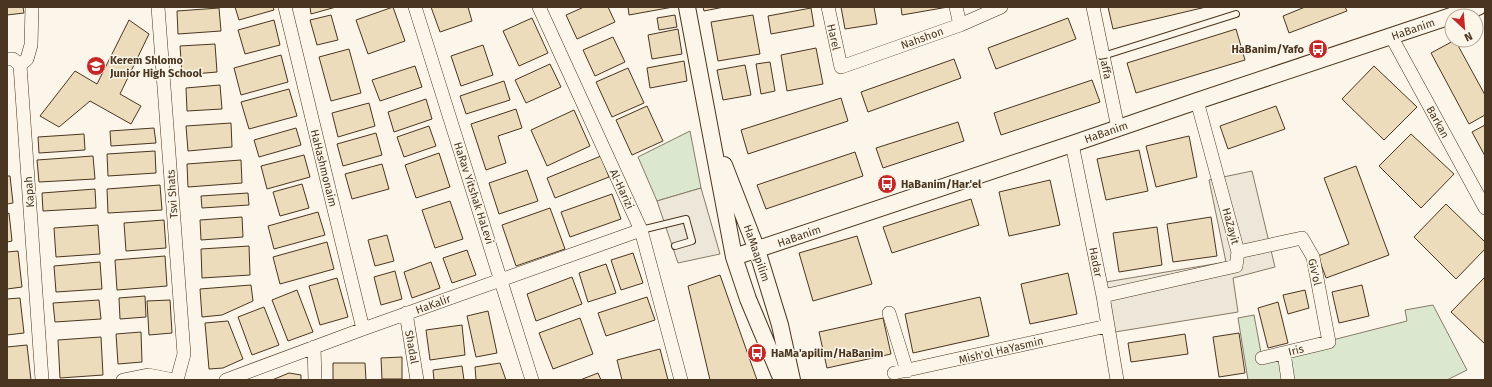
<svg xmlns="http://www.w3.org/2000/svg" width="1492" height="387" viewBox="0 0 1492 387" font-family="'Fira Sans',sans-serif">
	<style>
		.green { fill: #dce7d0; stroke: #887966 }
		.parking { fill: #ede7d9; stroke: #887966 }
		.building { fill: #ecdcbc; stroke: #4a3520 }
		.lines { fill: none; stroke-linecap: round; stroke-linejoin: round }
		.service-casing { stroke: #4a3520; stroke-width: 8 }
		.minor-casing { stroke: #4a3520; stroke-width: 14 }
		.tertiary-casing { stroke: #4a3520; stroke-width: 18 }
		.service { stroke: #fbf6e9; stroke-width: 6 }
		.minor { stroke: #fbf6e9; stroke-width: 13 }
		.tertiary { stroke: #fbf6e9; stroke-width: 16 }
		.labels { text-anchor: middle; stroke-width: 3; stroke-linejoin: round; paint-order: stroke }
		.street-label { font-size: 11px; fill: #4a3520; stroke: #fbf6e9 }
		.poi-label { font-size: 11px; font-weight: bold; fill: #4a3520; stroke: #fbf6e9; text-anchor: start }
	</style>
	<rect width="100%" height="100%" fill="#fbf6e9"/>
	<path class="green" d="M690,131l11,57 -44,13 -19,-44z
		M1433,305l34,65 -20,10h-199l-10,-62 16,-3 8,43 145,-37 -2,-11z"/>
	<path class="parking" d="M1252,171l23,96 -42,11 5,34 -123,20 -9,-50 120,-20 -17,-82z
		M701,188l19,66 -42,9 -21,-62z"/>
	<path class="building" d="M7,7h16l1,6 -17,2z
		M235,7h38l1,3 -35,10z
		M310,7h26l-25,7z
		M393,7l12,34 -37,13 -12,-34z
		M431,7h37l4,14 -32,11z
		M584,7h24l7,15 -38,17 -11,-24z
		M628,7h45l-44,8z
		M703,7h21l-20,4z
		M841,7h33l3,17 -32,5z
		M901,7h47l-46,8z
		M1108,7h98l-93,22z
		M1305,7h40l2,4 -58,22 -6,-17z
		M219,8l2,23 -43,3 -1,-23z
		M811,8l3,18 -43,8 -3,-18z
		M331,15l7,25 -21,5 -7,-25z
		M675,15l2,12 -18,3 -2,-12z
		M753,15l7,39 -42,7 -7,-39z
		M532,18l16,35 -29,13 -16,-35z
		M1068,18l8,21 -80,30 -8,-21z
		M129,20l20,14 -29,60 21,12 -10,18 -41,-23 -31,26 -19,-11 35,-45 22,13z
		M274,20l6,25 -35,9 -7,-24z
		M678,29l4,25 -30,5 -4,-24z
		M1236,29l9,31 -109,33 -9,-30z
		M613,37l12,25 -30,14 -12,-26z
		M1455,40l30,55v20l-16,9 -38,-71z
		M215,44l2,28 -35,3 -2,-29z
		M483,45l10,30 -32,11 -10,-30z
		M816,48l7,36 -36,7 -6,-36z
		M349,49l12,44 -30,8 -12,-44z
		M281,55l7,27 -47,13 -7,-27z
		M954,59l7,19 -93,34 -7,-20z
		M684,61l3,20 -37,7 -3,-20z
		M770,62l5,29 -14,3 -5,-30z
		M550,64l11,23 -35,16 -11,-23z
		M745,65l6,30 -28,5 -6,-30z
		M415,66l7,21 -42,14 -8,-21z
		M1374,66l43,41 -33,33 -42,-41z
		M628,68l16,35 -32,14 -16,-35z
		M1092,80l8,22 -99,33 -7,-22z
		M504,81l6,19 -44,14 -6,-18z
		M220,85l2,24 -35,2 -1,-23z
		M289,89l8,27 -48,13 -8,-27z
		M841,98l7,23 -100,33 -7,-24z
		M426,99l6,20 -38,13 -6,-20z
		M369,103l6,23 -37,11 -6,-24z
		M647,106l16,35 -31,14 -16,-35z
		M1276,106l9,23 -57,20 -8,-23z
		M516,109l6,19 -24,8 8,27 -20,7 -15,-46z
		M574,110l16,36 -43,20 -16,-36z
		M958,122l6,19 -81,27 -7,-20z
		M231,123l1,24 -44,4 -2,-25z
		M1485,125v31l-13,-24z
		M429,126l7,20 -32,11 -7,-20z
		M154,128l2,15 -45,3 -1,-15z
		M296,128l5,17 -42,12 -5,-17z
		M376,133l6,22 -39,11 -6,-22z
		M84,134l1,16 -46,3 -1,-16z
		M1411,134l43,40 -33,34 -42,-42z
		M1189,136l8,41 -41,10 -10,-41z
		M1139,150l9,41 -42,9 -9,-41z
		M155,151l1,22 -48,3 -1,-22z
		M855,152l8,24 -97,33 -9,-24z
		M439,153l11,34 -34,11 -11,-33z
		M304,155l6,22 -43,12 -6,-23z
		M93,156l2,23 -56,3 -2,-22z
		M601,156l8,21 -54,21 -8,-20z
		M241,160l1,23 -54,4 -1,-23z
		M382,164l7,25 -37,10 -7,-25z
		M1356,166l33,89 -63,23 -8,-22 31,-12 -25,-66z
		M527,170l11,31 -39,13 -10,-31z
		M7,176h3l3,27 -6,1z
		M1050,180l10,45 -51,11 -10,-44z
		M302,184l7,24 -29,8 -7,-24z
		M160,185l2,25 -54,3 -1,-24z
		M95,189l1,19 -53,3 -1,-18z
		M248,193l1,12 -47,3 -1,-12z
		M612,194l9,25 -51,18 -9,-25z
		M971,199l8,26 -87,28 -9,-26z
		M450,201l13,38 -28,9 -13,-38z
		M1446,204l39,38v7l-29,30 -42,-42z
		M550,208l15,41 -49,17 -14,-41z
		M318,212l7,23 -51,14 -6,-23z
		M9,213l3,28 -5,1v-28z
		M242,217l1,20 -42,3 -1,-20z
		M1211,217l6,39 -44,6 -6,-38z
		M164,220l2,28 -40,3 -2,-28z
		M98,225l2,29 -44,3 -2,-29z
		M1157,227l5,38 -43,7 -6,-39z
		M387,235l7,26 -19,5 -7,-26z
		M857,236l15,48 -59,17 -14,-48z
		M327,242l7,27 -54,15 -7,-27z
		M249,246l1,29 -48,3 -1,-29z
		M467,250l9,25 -24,8 -9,-25z
		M18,251l4,36 -15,2v-37z
		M633,253l10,30 -22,7 -10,-30z
		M165,256l2,30 -50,4 -2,-30z
		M100,262l2,27 -46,3 -2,-26z
		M431,262l9,26 -28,10 -8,-26z
		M606,264l10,29 -28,9 -9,-29z
		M395,271l7,28 -21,6 -7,-28z
		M1068,273l9,41 -47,10 -9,-40z
		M720,275l37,105h-47l-22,-94z
		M572,277l10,27 -46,17 -9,-27z
		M337,278l11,39 -28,8 -11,-39z
		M1484,278l1,2v64l-34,-32z
		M251,285l2,16 -31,14 -20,2 -2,-28z
		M1362,285l7,31 -30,7 -7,-31z
		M297,290l16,42 -25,9 -16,-41z
		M1305,290l4,18 -21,6 -5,-19z
		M145,296l1,21 -26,2 -1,-21z
		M647,297l8,23 -49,16 -8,-23z
		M980,297l9,39 -76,17 -8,-39z
		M20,298l4,35 -17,2v-36z
		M99,300l2,19 -46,3 -2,-19z
		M170,300l2,33 -23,2 -2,-34z
		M1278,302l10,41 -20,5 -10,-40z
		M264,307l15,38 -27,10 -14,-38z
		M488,311l9,42 -21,4 -9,-41z
		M580,318l13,36 -40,15 -14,-36z
		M883,318l8,36 -64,14 -8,-36z
		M228,321l15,38 -20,9 -14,1 -4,-46z
		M462,325l3,30 -35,5 -4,-30z
		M141,332l1,30 -24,2 -2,-30z
		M1239,333l6,40 -26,4 -6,-40z
		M1185,334l3,20 -57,8 -3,-19z
		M101,337l2,38 -43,3 -2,-38z
		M27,345l4,35h-24v-33z
		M660,349l8,31h-46l-5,-20z
		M402,357v22h-20l-1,-21z
		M333,363h32l1,17h-33z
		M500,363l6,17h-30l-1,-13z
		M462,366l2,14h-30l-1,-10z
		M289,373l12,2v5h-29z
		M598,373l3,7h-21z"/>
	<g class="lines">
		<g class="service-casing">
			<path id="service" d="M1103,56l133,-42
				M641,230l45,-11 6,22 -17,5"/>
		</g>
		<g class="minor-casing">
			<path id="minor" d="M32,7l-1,38 -4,14 -7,6 22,315
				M158,7l26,347 -7,26
				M285,7l78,322
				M415,7l117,373
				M539,7l102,223 40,150
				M828,7l13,60 119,-42 41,-18
				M956,7l4,18
				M1093,7l25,121
				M1391,36l94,172
				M7,59h6l7,6
				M1072,144l31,152 14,84
				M1238,252l64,-14 11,19 16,85 -67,16
				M1103,296l133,-30 2,-14 -41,-151
				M406,313l11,67
				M889,313l18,58
				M314,347l1,33
				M1284,353l4,27
				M894,373l213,-47
				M123,380l25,-5 26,5
				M226,380l137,-51 278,-99"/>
		</g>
		<g class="tertiary-casing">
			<path id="tertiary" d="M687,7l47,250 14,42 34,81
				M724,165l33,85 23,75 12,55
				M734,257l338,-113 125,-43 281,-94"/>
		</g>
		<use href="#service" class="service"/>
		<use href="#minor" class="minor"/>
		<use href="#tertiary" class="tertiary"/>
	</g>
	<defs>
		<g id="bus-disc" transform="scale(1)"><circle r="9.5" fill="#c62828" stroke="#fbf6e9"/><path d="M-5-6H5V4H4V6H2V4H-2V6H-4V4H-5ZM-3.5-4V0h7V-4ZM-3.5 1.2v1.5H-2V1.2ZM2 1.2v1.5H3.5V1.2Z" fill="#fff"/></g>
		<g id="school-disc" transform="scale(1)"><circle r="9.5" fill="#c62828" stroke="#fbf6e9"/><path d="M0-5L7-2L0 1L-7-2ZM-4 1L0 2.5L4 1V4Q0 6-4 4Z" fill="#fff"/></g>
	</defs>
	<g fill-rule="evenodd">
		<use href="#bus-disc" x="1318" y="49"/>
		<use href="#school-disc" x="96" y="66"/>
		<use href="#bus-disc" x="887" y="184"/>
		<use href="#bus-disc" x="757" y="353"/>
	</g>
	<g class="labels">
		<g class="street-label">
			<text transform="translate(1413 29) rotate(-19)" y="4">HaBanim</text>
			<text transform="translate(834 37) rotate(77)" y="4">Harel</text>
			<text transform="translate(922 38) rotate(-20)" y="4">Nahshon</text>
			<text transform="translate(1106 68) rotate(78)" y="4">Jaffa</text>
			<text transform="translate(1438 122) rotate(61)" y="4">Barkan</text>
			<text transform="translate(1106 132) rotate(-19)" y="4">HaBanim</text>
			<text transform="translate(324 168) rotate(76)" y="4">HaHashmonaim</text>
			<text transform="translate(622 189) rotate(65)" y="4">Al-Harizi</text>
			<text transform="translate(29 192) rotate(-94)" y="4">Kapah</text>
			<text transform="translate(474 193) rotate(72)" y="4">HaRav Yitshak HaLevi</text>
			<text transform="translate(172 194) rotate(-94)" y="4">Tsvi Shats</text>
			<text transform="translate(1231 226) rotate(75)" y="4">HaZayit</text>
			<text transform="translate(799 236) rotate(-19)" y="4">HaBanim</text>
			<text transform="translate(757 253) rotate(71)" y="4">HaMaapilim</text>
			<text transform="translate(1096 262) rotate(79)" y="4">Hadar</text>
			<text transform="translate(1315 272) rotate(77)" y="4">Giv'ol</text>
			<text transform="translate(433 304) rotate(-20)" y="4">HaKalir</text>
			<text transform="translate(412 347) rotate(80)" y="4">Shadal</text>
			<text transform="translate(1001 350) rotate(-13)" y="4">Mish'ol HaYasmin</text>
			<text transform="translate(1296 350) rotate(-14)" y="4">Iris</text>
		</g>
		<g class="poi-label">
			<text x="1304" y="53" text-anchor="end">HaBanim/Yafo</text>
			<text x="110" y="64">Kerem Shlomo<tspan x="110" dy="13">Junior High School</tspan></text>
			<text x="901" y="188">HaBanim/Har'el</text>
			<text x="771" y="357">HaMa'apilim/HaBanim</text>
		</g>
	</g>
	<rect width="1492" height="387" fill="none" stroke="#4a3520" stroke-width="16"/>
	<g transform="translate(1464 28) rotate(154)"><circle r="19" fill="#fbf6e9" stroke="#b4a999"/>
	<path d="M0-3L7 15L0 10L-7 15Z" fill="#c62828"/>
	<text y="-6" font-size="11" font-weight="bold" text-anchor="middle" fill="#4a3520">N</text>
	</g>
</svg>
